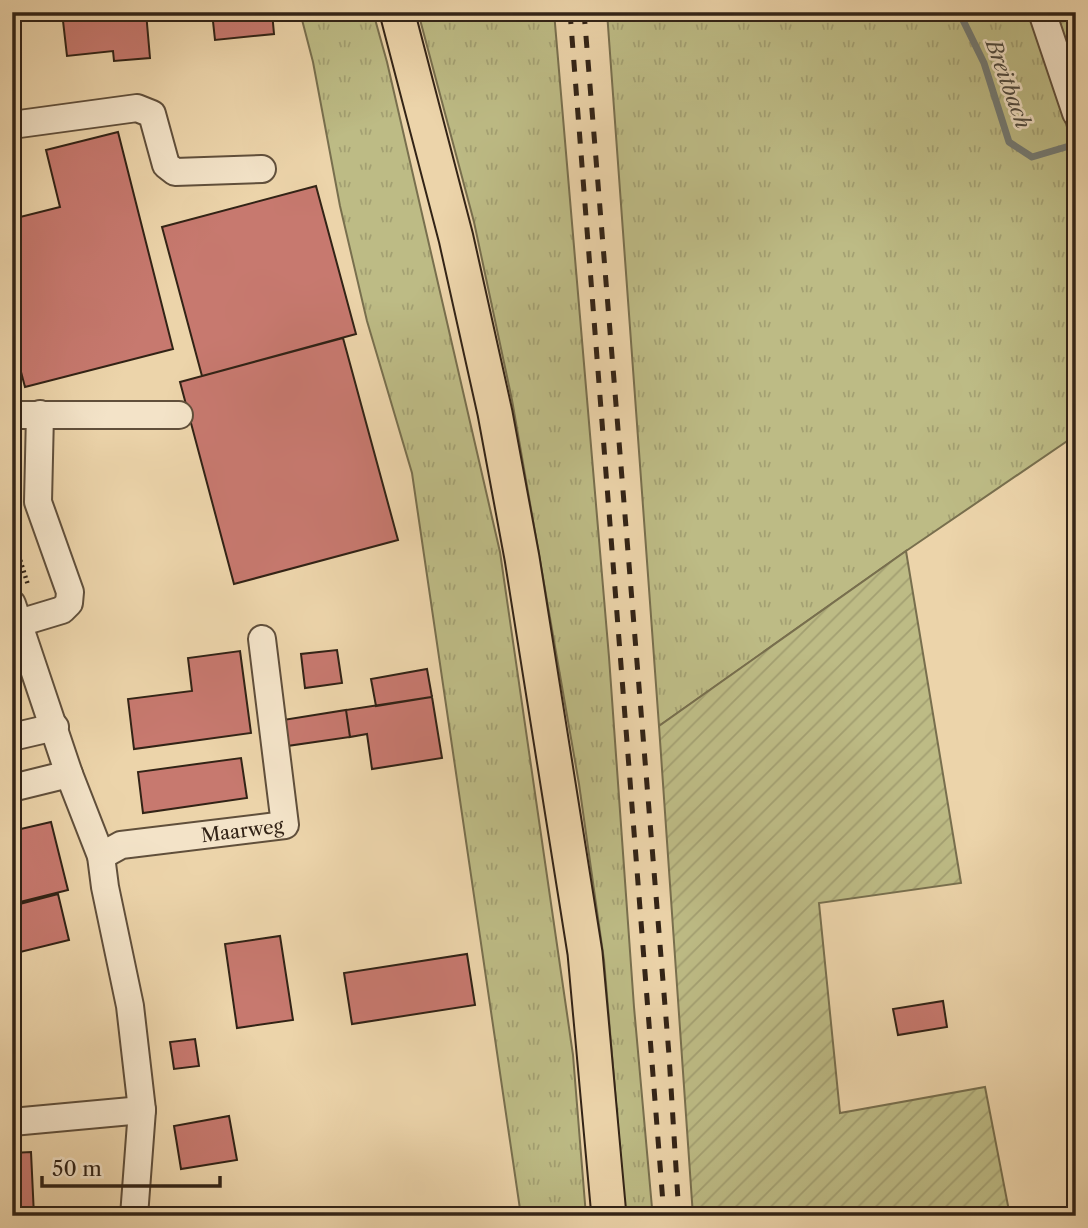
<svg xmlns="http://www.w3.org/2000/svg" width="1088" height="1228" viewBox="0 0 1088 1228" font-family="'Libre Caslon Text',serif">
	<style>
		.grass { fill: url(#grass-tufts); stroke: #786f4e; stroke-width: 2 }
		.garden { fill: url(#garden-furrows); stroke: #786f4e; stroke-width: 2 }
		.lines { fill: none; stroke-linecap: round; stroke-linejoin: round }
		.stream { stroke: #737b75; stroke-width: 7 }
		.building { fill: #c7796f; stroke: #322316; stroke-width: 2 }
		.minor-casing { stroke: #604f3b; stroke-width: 30 }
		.major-casing { stroke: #322316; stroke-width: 37 }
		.path { stroke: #322316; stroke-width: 4.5; stroke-dasharray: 2 3.5; stroke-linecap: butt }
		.minor { stroke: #f3e3c8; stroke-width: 26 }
		.major { stroke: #ecd4aa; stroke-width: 33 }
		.rail { stroke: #322316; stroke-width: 5; stroke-dasharray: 12 12; stroke-linecap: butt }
		.labels { text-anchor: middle; stroke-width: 5; stroke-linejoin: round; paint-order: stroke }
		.street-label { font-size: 19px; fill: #322316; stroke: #f3e3c8 }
		.water-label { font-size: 21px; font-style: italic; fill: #4d483e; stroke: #f3e3c8 }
	</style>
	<defs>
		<pattern id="grass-tufts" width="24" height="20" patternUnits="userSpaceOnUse" patternTransform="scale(1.75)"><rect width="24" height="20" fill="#bdbb85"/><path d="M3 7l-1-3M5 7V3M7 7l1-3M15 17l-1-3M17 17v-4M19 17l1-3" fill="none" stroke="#a3a072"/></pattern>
		<pattern id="garden-furrows" width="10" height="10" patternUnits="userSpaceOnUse" patternTransform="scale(1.75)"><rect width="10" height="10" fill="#bdbb85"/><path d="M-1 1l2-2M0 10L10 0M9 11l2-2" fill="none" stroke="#a3a072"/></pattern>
	</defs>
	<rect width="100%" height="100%" fill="#ecd4aa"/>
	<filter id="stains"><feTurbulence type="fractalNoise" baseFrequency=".00286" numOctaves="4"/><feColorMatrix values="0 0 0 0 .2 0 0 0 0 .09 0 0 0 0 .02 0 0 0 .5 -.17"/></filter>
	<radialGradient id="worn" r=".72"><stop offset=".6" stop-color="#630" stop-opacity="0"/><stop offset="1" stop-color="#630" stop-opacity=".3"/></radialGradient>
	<path class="grass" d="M300,12h73l14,50 113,490 73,503 13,161h-65l-109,-743 -45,-152 -27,-115 -27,-144z
		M418,12h136l55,645 25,350 18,201 -27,1 -21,-249 -25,-176 -67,-384 -38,-178z
		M607,12h423l46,143v280l-170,116 -247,175z"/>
	<path class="garden" d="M1048,12h28v74z
		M906,551l55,332 -142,20 21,210 145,-26 25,129h-317l-34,-490z"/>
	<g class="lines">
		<path class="stream" d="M959,12l25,51 25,79 23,15 44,-13"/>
	</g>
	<path class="building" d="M62,12h84l4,46 -36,3 -1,-10 -46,5z
		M212,12h60l2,22 -59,6z
		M118,132l55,217 -148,38 -13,-49v-119l48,-12 -14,-57z
		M316,186l40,148 -154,42 -40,-149z
		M343,338l55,202 -164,44 -54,-202z
		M337,650l5,33 -37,5 -4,-34z
		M240,651l11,82 -117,16 -6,-50 64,-8 -4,-33z
		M427,669l5,28 -56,9 -5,-27z
		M432,697l10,61 -70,11 -5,-35 -17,3 -4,-27z
		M346,710l4,27 -63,9 -4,-26z
		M241,758l6,40 -104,15 -5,-41z
		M51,822l17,68 -56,14v-73z
		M58,894l11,46 -57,14v-48z
		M280,936l13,84 -56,8 -12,-84z
		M467,954l8,51 -123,19 -8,-51z
		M943,1001l4,26 -49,8 -5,-26z
		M195,1039l4,27 -25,3 -4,-27z
		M229,1116l8,44 -56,9 -7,-43z
		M31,1152l3,64h-22v-63z"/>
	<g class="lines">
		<g class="minor-casing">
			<g id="minor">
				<path d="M1042,12l34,101"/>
				<path d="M12,125l125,-17 15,6 14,51 9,7 87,-3"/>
				<path d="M12,415h167"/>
				<path d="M12,604l57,170 32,82 4,31 25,119 12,104 -8,106"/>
				<path d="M19,623l43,-13 7,-7 1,-11 -32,-90 2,-88"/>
				<path d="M12,737l43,-10"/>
				<path d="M12,788l57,-14"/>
				<path id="s1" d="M101,856l20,-11 164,-20 -23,-186"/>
				<path d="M12,1122l130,-12"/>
			</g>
		</g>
		<g class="major-casing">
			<path id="major" d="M397,12l59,226 39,175 27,145 63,395 24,263"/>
		</g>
		<path class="path" d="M12,534l16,51"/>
		<use href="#minor" class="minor"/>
		<use href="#major" class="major"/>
		<path class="rail" d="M570,12l94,1204
			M584,12l85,1043 10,161"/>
	</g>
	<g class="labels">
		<g class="street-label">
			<text dy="7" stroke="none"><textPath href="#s1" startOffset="145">Maarweg</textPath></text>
		</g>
		<g class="water-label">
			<text transform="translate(1008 84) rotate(70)" y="7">Breitbach</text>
		</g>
	</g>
	<rect width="1088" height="1228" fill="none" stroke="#ecd4aa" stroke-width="42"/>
	<rect x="14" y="14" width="1060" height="1200" fill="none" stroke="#322316" stroke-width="3.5"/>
	<rect x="21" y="21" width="1046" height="1186" fill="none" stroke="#322316" stroke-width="2"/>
	<path d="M42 1176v10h178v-10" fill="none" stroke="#322316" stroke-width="3.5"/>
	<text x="52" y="1176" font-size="21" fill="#322316" stroke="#f3e3c8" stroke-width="5" paint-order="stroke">50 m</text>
	<rect width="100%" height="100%" filter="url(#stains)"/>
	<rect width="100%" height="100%" fill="url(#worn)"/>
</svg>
